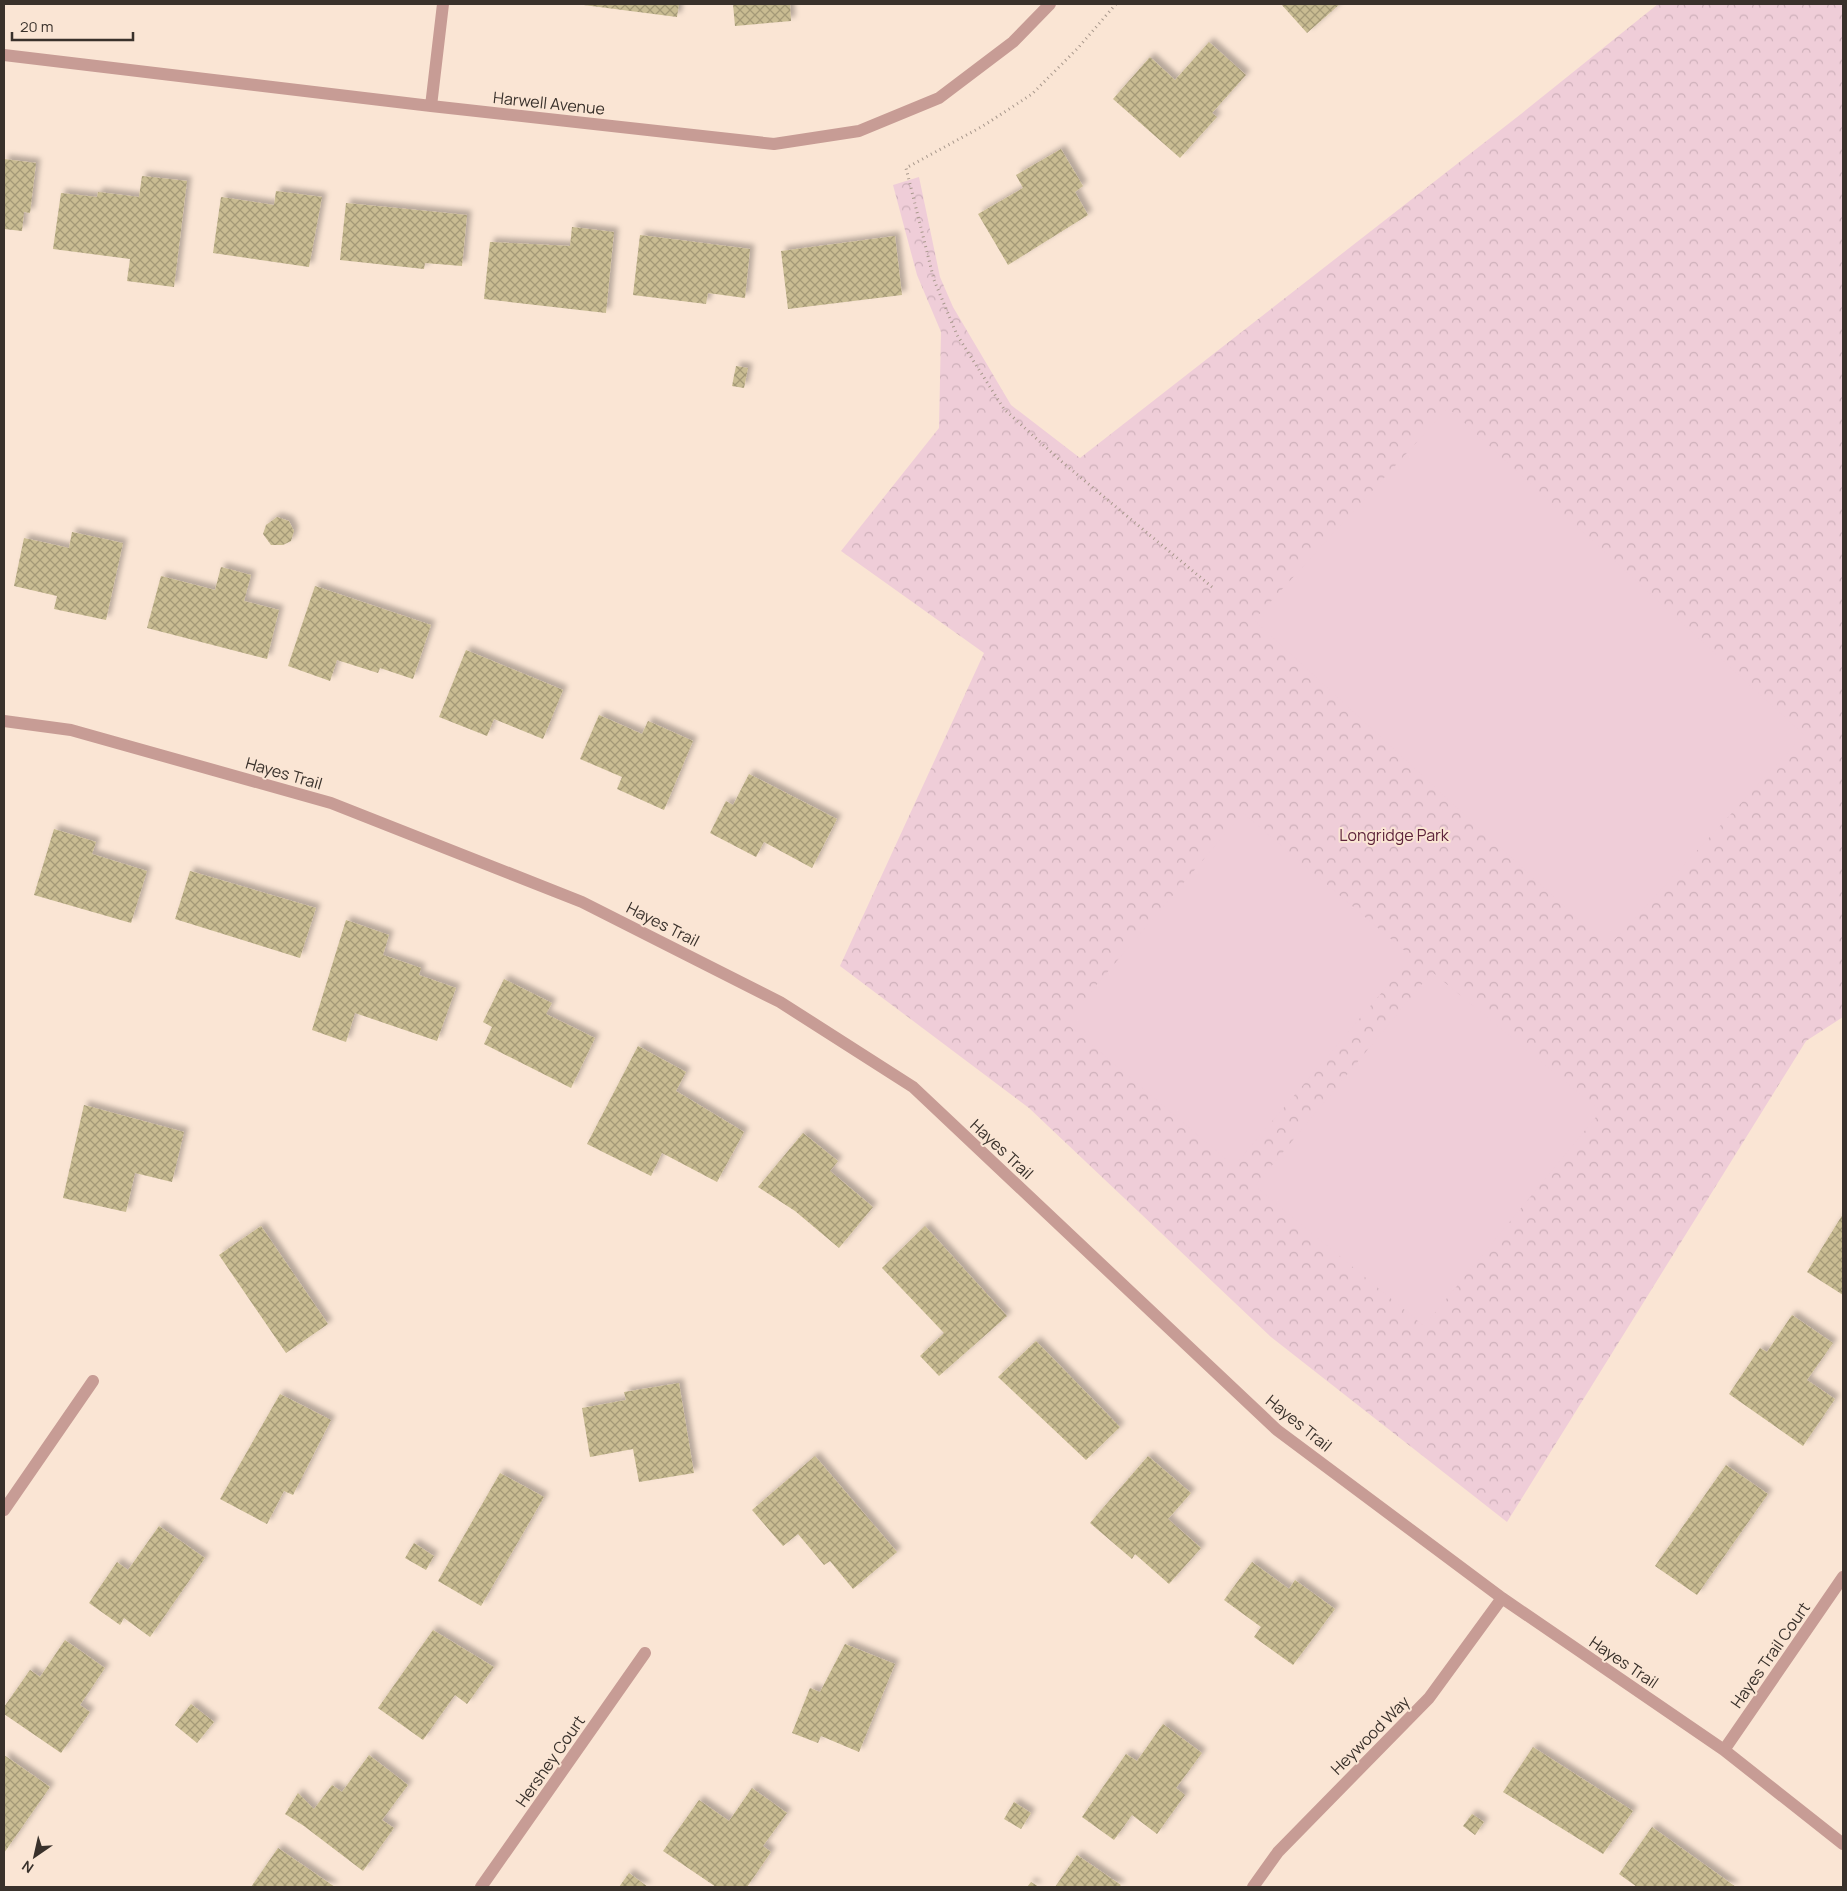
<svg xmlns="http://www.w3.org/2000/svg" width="1847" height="1891" viewBox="0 0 1847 1891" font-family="Manrope,sans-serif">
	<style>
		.forest { fill: url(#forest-crowns) }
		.pitch { fill: #efcdd8 }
		.building { fill: url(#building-cross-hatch); filter: url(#shadow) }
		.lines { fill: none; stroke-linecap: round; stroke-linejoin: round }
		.path { stroke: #a8988c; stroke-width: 3; stroke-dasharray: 1 4; stroke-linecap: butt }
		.minor { stroke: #c79c95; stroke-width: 12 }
		.labels { text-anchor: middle; stroke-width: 4; stroke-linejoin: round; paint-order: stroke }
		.street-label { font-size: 16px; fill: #39312b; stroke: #fae5d4 }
		.park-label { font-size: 16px; fill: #5e243b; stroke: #fae5d4 }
	</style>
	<defs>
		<pattern id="forest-crowns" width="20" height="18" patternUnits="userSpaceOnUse" patternTransform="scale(1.25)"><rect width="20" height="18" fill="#efcdd8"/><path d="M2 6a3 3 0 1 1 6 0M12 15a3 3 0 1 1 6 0" fill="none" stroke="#ceb0ba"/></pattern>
		<pattern id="building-cross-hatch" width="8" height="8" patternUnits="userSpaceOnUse" patternTransform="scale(1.25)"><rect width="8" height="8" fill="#c9bc92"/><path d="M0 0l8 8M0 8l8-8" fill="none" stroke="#a49977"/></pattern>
		<filter id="shadow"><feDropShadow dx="4.5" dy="-4.5" stdDeviation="2.5" flood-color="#0004"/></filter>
	</defs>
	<rect width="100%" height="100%" fill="#fae5d4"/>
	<path class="forest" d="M1658,4h185v1013l-37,24 -299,481 -236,-185 -242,-229 -189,-142 144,-313 -143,-102 98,-123 2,-96 -24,-57 -24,-90 26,-8 21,100 13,30 58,98 69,53 441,-344z"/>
	<path class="pitch" d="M1448,408l356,327 -196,212 -354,-327z
		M1243,813l169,144 -178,209 -169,-144z
		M1432,972l169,139 -177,215 -169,-140z"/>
	<path class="building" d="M576,4h103l-2,13z
		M733,4h57l1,17 -56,5z
		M1281,4h59l-33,29z
		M1209,42l37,33 -34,38 5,4 -37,41 -67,-59 37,-42 25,23z
		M1061,149l22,37 -8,6 13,23 -80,50 -30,-51 45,-26 -7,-13z
		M4,159l32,4 -6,50 -6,-1 -2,19 -18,-2z
		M142,176l45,5 -13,106 -47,-6 3,-22 -77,-10 8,-56 36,4 1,-5 41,5z
		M276,191l46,6 -13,70 -96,-14 8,-56 53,8z
		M346,203l121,12 -5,51 -37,-3 -1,6 -84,-9z
		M572,227l42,5 -8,81 -122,-14 6,-57 80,4z
		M640,235l110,14 -5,49 -37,-5 -2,11 -73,-9z
		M895,236l7,59 -114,14 -7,-58z
		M736,366l12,2 -4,20 -12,-2z
		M277,517l12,4 5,10 -3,10 -8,4h-12l-8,-11 3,-9z
		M72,532l51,11 -17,77 -52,-11 3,-13 -43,-10 10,-48 45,10z
		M221,567l30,8 -7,26 35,9 -12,49 -120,-31 14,-52 54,14z
		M315,586l116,39 -18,54 -33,-11 -2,5 -41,-13 -7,21 -42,-15z
		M466,650l97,40 -20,49 -49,-20 -7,17 -48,-19z
		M599,715l43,19 6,-13 45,20 -29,69 -47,-21 5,-12 -42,-18z
		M749,774l88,45 -25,49 -48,-26 -8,15 -46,-24 16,-32 7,4z
		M54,829l42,13 -4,12 55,17 -16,52 -97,-28z
		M190,871l126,37 -16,50 -125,-39z
		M346,920l43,15 -6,20 38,13 -2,7 37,13 -19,53 -82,-28 -9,29 -34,-12z
		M504,979l48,24 -6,11 49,24 -24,50 -87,-44 8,-17 -9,-5z
		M638,1046l48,26 -10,19 68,41 -27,50 -55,-29 -11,23 -64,-32z
		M84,1105l100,27 -12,50 -37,-9 -9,39 -63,-14z
		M803,1133l35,28 -8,10 43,36 -34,41 -44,-37 -37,-24z
		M1843,1214v81l-36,-23z
		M261,1226l67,98 -42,29 -67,-98z
		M925,1226l82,90 -68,60 -19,-20 24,-23 -62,-65z
		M1792,1315l41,28 -26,37 28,19 -32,47 -74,-52 31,-46 7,4z
		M1036,1341l84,86 -34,33 -88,-83z
		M679,1383l15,90 -55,9 -6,-33 -43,8 -8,-49 44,-8 -2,-8z
		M280,1394l51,26 -38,75 -9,-4 -17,33 -47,-25z
		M815,1456l82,96 -44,37 -23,-28 -6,4 -26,-31 -15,12 -31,-36z
		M1148,1456l43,37 -23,26 33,29 -32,36 -34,-30 -3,5 -42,-36z
		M1726,1465l42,29 -71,101 -42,-29z
		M500,1473l44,24 -63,109 -43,-25z
		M159,1526l46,32 -55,79 -26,-19 -4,7 -31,-22 28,-41 11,8z
		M414,1543l20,13 -8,14 -21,-12z
		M1252,1562l37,27 6,-9 40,29 -42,56 -39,-28 7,-10 -37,-27z
		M433,1630l61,37 -27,37 -12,-9 -32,45 -45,-32z
		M65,1640l40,28 -25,37 10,7 -29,41 -57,-39v-7l26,-37 10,7z
		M845,1644l50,20 -36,88 -38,-16 -3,7 -26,-10 18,-45 10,4z
		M191,1704l23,18 -17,21 -22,-18z
		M1163,1724l39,29 -26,35 9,7 -28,39 -25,-19 -18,25 -32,-23 44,-63 11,7z
		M1533,1747l100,64 -30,43 -100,-62z
		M4,1755l46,32 -46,66z
		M369,1755l39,30 -26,35 12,8 -31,43 -59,-45 -19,-12 13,-21 16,16 18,-24 10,7z
		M752,1788l35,25 -24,33 8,6 -24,35h-31l-53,-36 36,-51 30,21z
		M1014,1802l17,11 -10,16 -17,-10z
		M1472,1814l12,8 -9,13 -12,-9z
		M1652,1827l84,60h-99l-18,-13z
		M278,1848l57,39h-84z
		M1077,1855l44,30 -2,2h-64z
		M629,1873l19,14h-29z
		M1031,1882l8,5h-12z"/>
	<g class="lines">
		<path class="path" d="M1116,4l-38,44 -46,46 -49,32 -77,42 28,112 23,55 47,74 57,52 151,126"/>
		<path class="minor" d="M4,55l427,51 343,38 85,-13 80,-33 74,-56 37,-38
			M431,106l12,-102
			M4,721l67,9 260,73 251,99 198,100 133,85 364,343 225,168 222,152 119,94
			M4,1510l89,-129
			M1724,1750l119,-173
			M481,1887l164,-234
			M1253,1887l25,-35 151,-154 73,-100"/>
	</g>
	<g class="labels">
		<g class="street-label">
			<text transform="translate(549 103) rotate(6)" y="6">Harwell Avenue</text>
			<text transform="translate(284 773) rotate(16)" y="6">Hayes Trail</text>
			<text transform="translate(663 924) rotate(27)" y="6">Hayes Trail</text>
			<text transform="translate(1002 1149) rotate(43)" y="6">Hayes Trail</text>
			<text transform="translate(1299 1423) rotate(39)" y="6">Hayes Trail</text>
			<text transform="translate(1770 1655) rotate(-55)" y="6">Hayes Trail Court</text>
			<text transform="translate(1624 1662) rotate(34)" y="6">Hayes Trail</text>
			<text transform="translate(1370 1735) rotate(-45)" y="6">Heywood Way</text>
			<text transform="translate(550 1761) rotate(-55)" y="6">Hershey Court</text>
		</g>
		<g class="park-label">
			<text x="1394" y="841">Longridge Park</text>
		</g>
	</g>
	<rect width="1847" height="1891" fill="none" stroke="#39312b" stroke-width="10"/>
	<g transform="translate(35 1856) rotate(214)" stroke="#fae5d4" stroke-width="4" paint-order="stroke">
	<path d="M0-4L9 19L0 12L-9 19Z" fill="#39312b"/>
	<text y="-8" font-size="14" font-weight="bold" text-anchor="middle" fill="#39312b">N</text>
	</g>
	<path d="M12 32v8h121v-8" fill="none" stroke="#39312b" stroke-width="2.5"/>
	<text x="20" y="32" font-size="15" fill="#39312b" stroke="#fae5d4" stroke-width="4" paint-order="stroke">20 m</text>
</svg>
